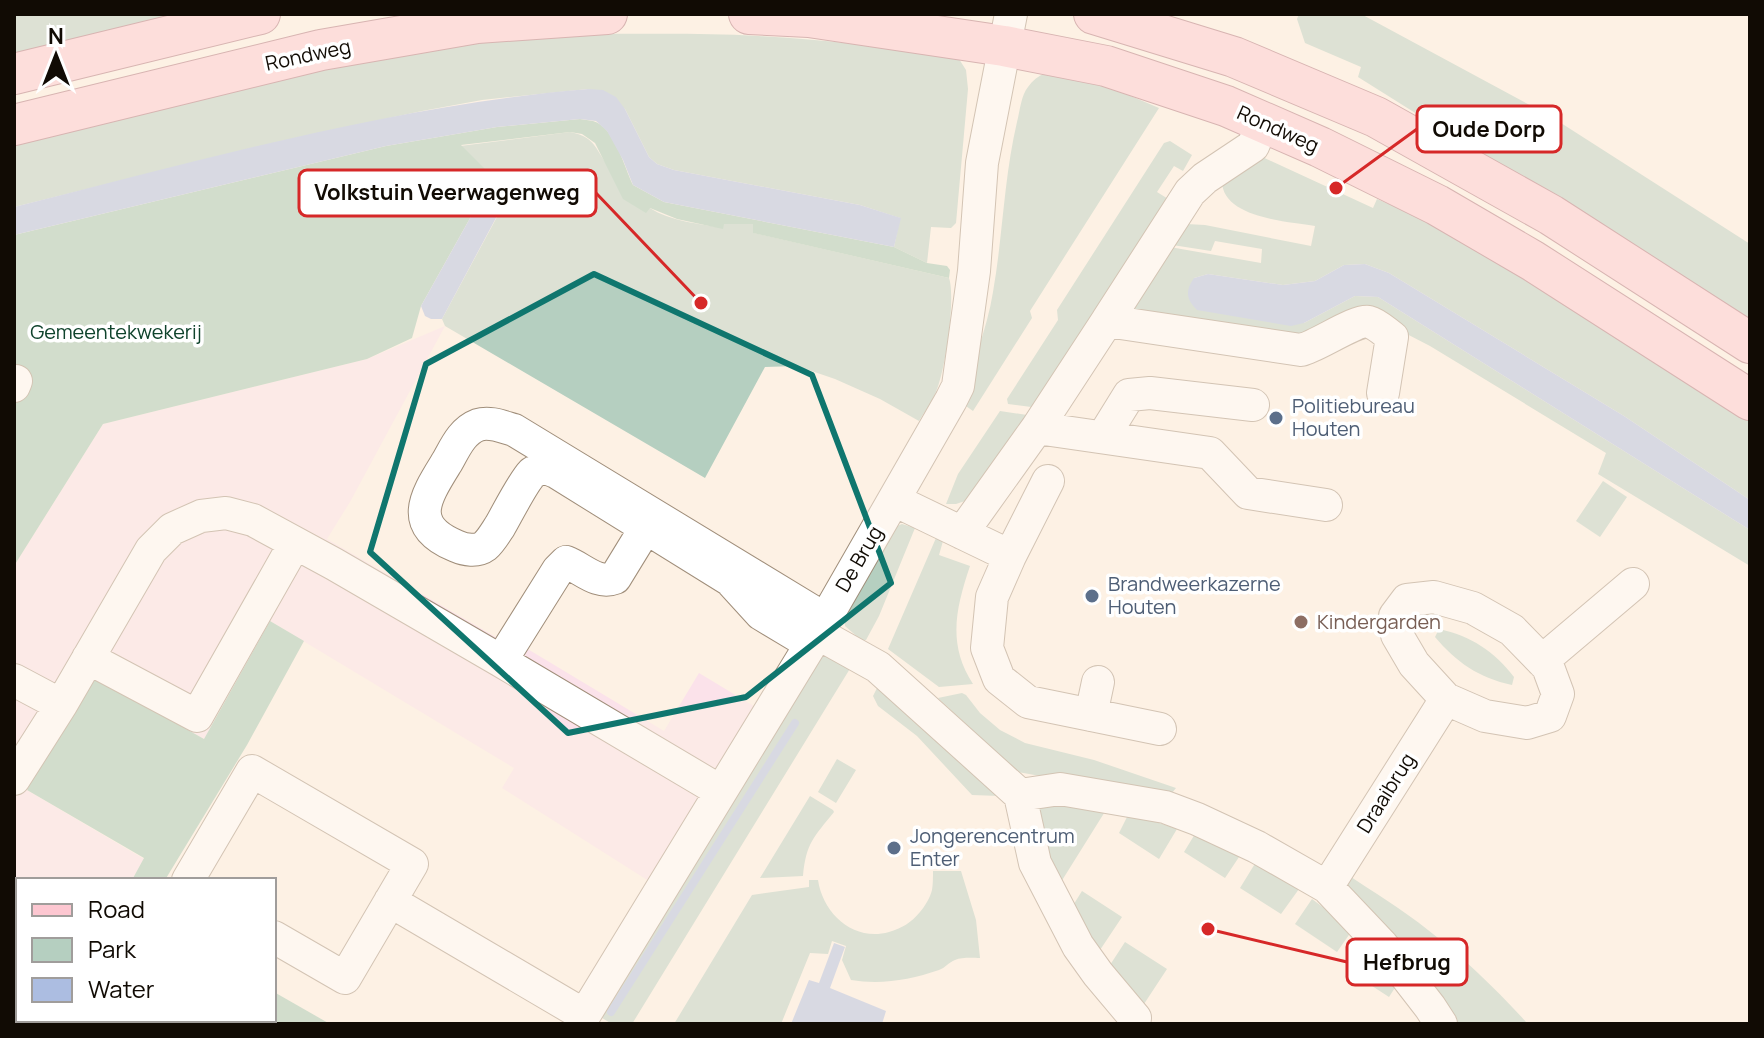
<svg xmlns="http://www.w3.org/2000/svg" width="1764" height="1038" viewBox="0 0 1764 1038" font-family="Manrope,sans-serif">
	<style>
		.industrial { fill: #fbe2ea }
		.green { fill: #b5cfc0 }
		.forest { fill: #9dc6af }
		.water { fill: #acbde1 }
		.lines { fill: none; stroke-linecap: round; stroke-linejoin: round }
		.stream { stroke: #acbde1; stroke-width: 8 }
		.minor-casing { stroke: #a08e7a; stroke-width: 34 }
		.major-casing { stroke: #aa6c75; stroke-width: 42 }
		.minor { stroke: #fff; stroke-width: 32 }
		.major { stroke: #fdc7d1; stroke-width: 40 }
		.marked { fill: none; stroke: #0f766e; stroke-width: 6; stroke-linejoin: round }
		.service-dot { fill: #5c6f8a; stroke: #fff; stroke-width: 3 }
		.education-dot { fill: #8d6e63; stroke: #fff; stroke-width: 3 }
		.labels { text-anchor: middle; stroke-width: 7; stroke-linejoin: round; paint-order: stroke }
		.street-label { font-size: 20px; fill: #110b04; stroke: #fff }
		.park-label { font-size: 20px; fill: #0f432c; stroke: #fff }
		.service-label { font-size: 20px; fill: #4e5e75; stroke: #fff; text-anchor: start }
		.education-label { font-size: 20px; fill: #785e54; stroke: #fff; text-anchor: start }
		.leader { fill: none; stroke: #d62828; stroke-width: 3 }
		.callout-dot { fill: #d62828; stroke: #fff; stroke-width: 3 }
		.callout { fill: #fff; stroke: #d62828; stroke-width: 3 }
		.callout-label { font-size: 22px; text-anchor: middle; font-weight: bold; fill: #110b04 }
	</style>
	<rect width="100%" height="100%" fill="#fdf1e4"/>
	<path class="industrial" d="M445,326l-95,176 -23,37 194,113 5,-4 138,83 35,-58 58,35 -105,175 -150,-95 12,-20 -244,-147 -66,118 -116,-66 -61,117 117,69 -12,21h-114v3l-4,-3v-314l89,-142 264,-65z"/>
	<path class="green" d="M14,14h181l-181,41z
		M1299,14h62l189,102 200,128v79l-392,-246 3,-10 -56,-24 -8,-24z
		M568,33c63,2 127,-1 190,3 68,3 134,12 201,23l7,11 2,19 -12,134 -5,5 -20,-1 -4,36 -33,-16 6,-29 -40,-13 -186,-35 -17,-6 -8,-7 -24,-48 -37,-20 -106,11 -60,11 -140,30 -268,66v-70l386,-90z
		M1065,68l94,40 -129,203 2,7 -59,93 -10,-7c8,-38 24,-74 30,-112 10,-57 11,-115 24,-170 3,-12 4,-26 11,-35 9,-13 23,-17 37,-19z
		M570,132c24,5 24,14 36,31 6,8 36,40 44,45 19,13 51,16 73,20v-4h30l1,9 195,45c7,20 -4,96 -14,116 -4,10 -11,18 -16,27l-39,-22 -45,-20 -38,-13 -32,1 -60,111 -260,-152 -3,-7 70,-130 -19,-12 -33,-31z
		M1170,141l22,14 -9,16 -9,-5 -17,26 16,10 -134,206 -31,-4 -1,-5 51,-79 -1,-10 107,-167z
		M1258,155l115,53 4,-9 109,47 264,167v87l-126,-84 -235,-143 -24,-9 -21,1 -29,16 -32,4 -75,-11 -14,4 110,45 51,-27 23,1 372,233v36l-152,-92 8,-21 -176,-107 -58,-30 -64,27 -188,-30 44,-67 97,17 1,-14 -47,-8 -4,10 -45,-7 20,-20 19,1 106,21 4,-20c-29,-5 -96,-8 -93,-48z
		M1000,411l27,4 -59,85 -12,4h-10l12,-30z
		M1603,481l24,16 -27,40 -24,-16z
		M902,524l13,4 -36,88 -13,24h-5l-16,-14 -1,-15 48,-83z
		M936,538l7,3 -4,14 31,11c-14,42 -23,78 3,118l-34,3 -51,-38z
		M1439,629c32,7 55,22 75,48l-2,8c-33,-7 -56,-23 -77,-48z
		M820,651l31,16 -219,357h-20l-18,-11z
		M878,686l122,110 -28,-1 -55,-59 -39,-30 -5,-10z
		M962,693l4,2 14,18 20,17 25,13 69,17 82,28 -9,11 -149,-27 -80,-74z
		M837,759l19,11 -20,33 -18,-11z
		M810,796l23,14 1,2c-20,25 -28,31 -31,64l-43,2z
		M1047,800l59,10 -45,72 -5,-1 -19,-67 4,-8z
		M1129,813l48,16 -18,30 -40,-26z
		M1195,834l46,20 -16,24 -41,-26z
		M1256,862l43,27 -18,25 -41,-26z
		M933,871h28l15,49 4,38c-7,0 -18,-1 -25,2 -6,2 -10,8 -16,10 -29,10 -58,15 -88,10l-9,-20 4,-14 -14,-5 -4,13 -18,-1 -29,71h-107l78,-129 57,-8v-7h9c5,34 36,62 71,52 13,-4 22,-9 31,-20 5,-6 10,-14 12,-22 1,-5 1,-13 1,-19z
		M1345,873c28,19 57,36 83,57 36,28 69,60 100,94h-74l-108,-131z
		M1082,891l40,26 -22,33 -7,-3 -21,-40z
		M1312,899l20,15 19,18 -14,20 -42,-28z
		M1125,942l42,27 -23,35 -34,-39z
		M1363,943l35,40 -9,14 -43,-28z"/>
	<path class="forest" d="M580,119c4,1 9,1 13,2 22,6 31,46 40,64l31,17 230,45 33,16 20,3 3,4 -1,8 -196,-45v-9h-29l-1,5 -46,-10 -27,-11 -4,5 -23,-14 -28,-56 -13,-9 -12,-2 -109,13 32,32 -72,129 -9,32 -45,21 -264,65 -89,142v-331l372,-89 111,-19z
		M270,621l34,20 -57,104 -82,135h-33l12,-22 -117,-68 60,-117 117,66z
		M274,992l56,32h-89l-6,-4h39z"/>
	<path class="water" d="M588,89l15,1 13,7 9,12 24,48 8,7 17,6 186,35 41,13 -7,29 -230,-45 -31,-17 -10,-25 -16,-29 -11,-10 -16,-2 -83,8 -111,19 -372,89v-28c189,-47 379,-102 574,-118z
		M493,177l19,11 -70,131h-11l-6,-3 -4,-10z
		M1365,264l24,9 235,143 126,84v30l-372,-233 -23,-1 -51,27 -13,3 -94,-16c-11,-11 -12,-19 -3,-32l14,-4 75,11 32,-4 29,-16z
		M834,943l11,4 -15,41 56,23 -4,13h-91l18,-44 10,3z"/>
	<g class="lines">
		<path class="stream" d="M611,1012l184,-289"/>
		<g class="minor-casing">
			<path id="minor" d="M1107,321l83,-129 15,-14 48,-32 10,-24
				M14,386l2,-5
				M1037,428l70,-107 194,29c17,-4 55,-31 68,-28 8,2 16,10 23,15l-9,56
				M1103,437l26,-42 21,-2 103,12
				M894,500l116,56 -18,41 -5,51 12,31 29,23 132,27
				M962,533l75,-105 173,25 38,40 78,12
				M1010,556l38,-75
				M817,633l61,34 142,128 15,68 43,83 20,28 37,44 -1,6
				M811,644l-50,-30 -31,-34 -174,-108 -13,-5c-4,2 -8,4 -11,6 -9,9 -25,41 -32,53 -4,6 -9,15 -15,20 -8,6 -20,4 -29,0 -50,-21 -30,-50 -9,-84 8,-14 15,-31 31,-37 12,-4 25,2 36,5l311,189
				M88,658l109,58 98,-173
				M501,661l57,-91 8,-8c16,6 31,23 49,16l30,-49
				M1542,661l91,-77
				M14,680l47,25
				M1091,715l7,-33
				M14,779l47,-74 90,-155 21,-21 29,-13 25,-3 27,7 81,44 167,97 219,130
				M1020,795l40,-6 105,18 32,12 60,28 70,40 55,58 48,62 11,17
				M188,880l64,-109 160,93 -67,114 -71,-41
				M1327,887l119,-188 39,17 42,7 23,-7 8,-22 -10,-27 -36,-37 -39,-22 -39,-11 -27,3 -12,16 2,19 17,29 32,35
				M390,901l194,114
				M14,931l4,2
				M157,1020l6,4
				M579,1024l232,-380 140,-244 7,-14 16,-115 8,-108 29,-149"/>
		</g>
		<g class="major-casing">
			<path id="major" d="M749,14l60,3 195,29 102,20 120,40 94,41 117,58 96,56 217,139
				M1094,14l140,43 142,60 175,98 199,128
				M14,74l246,-60
				M14,125l307,-75 156,-27 130,-9"/>
		</g>
		<use href="#minor" class="minor"/>
		<use href="#major" class="major"/>
	</g>
	<path d="M0 0H1764V1038H0ZM594,274l218,101 79,208 -145,114 -178,36 -198,-181 56,-188z" fill="#fdf1e4" fill-opacity=".55" fill-rule="evenodd"/>
	<path class="marked" d="M594,274l218,101 79,208 -145,114 -178,36 -198,-181 56,-188z"/>
	<g class="service-dot">
		<circle cx="1276" cy="418" r="8"/>
		<circle cx="1092" cy="596" r="8"/>
		<circle cx="894" cy="848" r="8"/>
	</g>
	<circle class="education-dot" cx="1301" cy="622" r="8"/>
	<g class="labels">
		<g class="street-label">
			<text transform="translate(308 55) rotate(-12)" y="7">Rondweg</text>
			<text transform="translate(1278 129) rotate(24)" y="7">Rondweg</text>
			<text transform="translate(859 559) rotate(-60)" y="7">De Brug</text>
			<text transform="translate(1386 793) rotate(-58)" y="7">Draaibrug</text>
		</g>
		<g class="park-label">
			<text x="116" y="339">Gemeentekwekerij</text>
		</g>
		<g class="service-label">
			<text x="1292" y="413">Politiebureau<tspan x="1292" dy="23">Houten</tspan></text>
			<text x="1108" y="591">Brandweerkazerne<tspan x="1108" dy="23">Houten</tspan></text>
			<text x="910" y="843">Jongerencentrum<tspan x="910" dy="23">Enter</tspan></text>
		</g>
		<g class="education-label">
			<text x="1317" y="629">Kindergarden</text>
		</g>
	</g>
	<path class="leader" d="M1336 188L1417 129M701 303L596 193M1208 929L1347 962"/>
	<g class="callout-dot">
		<circle cx="1336" cy="188" r="8"/>
		<circle cx="701" cy="303" r="8"/>
		<circle cx="1208" cy="929" r="8"/>
	</g>
	<g class="callout">
		<rect x="1417" y="106" width="144" height="46" rx="8"/>
		<rect x="299" y="170" width="297" height="46" rx="8"/>
		<rect x="1347" y="939" width="120" height="46" rx="8"/>
	</g>
	<g class="callout-label">
		<text x="1489" y="137">Oude Dorp</text>
		<text x="447" y="200">Volkstuin Veerwagenweg</text>
		<text x="1407" y="970">Hefbrug</text>
	</g>
	<rect width="1764" height="1038" fill="none" stroke="#110b04" stroke-width="32"/>
	<rect x="16" y="878" width="260" height="144" fill="#ffffff" stroke="#a09d9b" stroke-width="2"/>
	<rect x="32" y="904" width="40" height="12" fill="#fdc7d1" stroke="#a09d9b" stroke-width="2"/>
	<text x="88" y="918" font-size="24" fill="#110b04">Road</text>
	<rect x="32" y="938" width="40" height="24" fill="#b5cfc0" stroke="#a09d9b" stroke-width="2"/>
	<text x="88" y="958" font-size="24" fill="#110b04">Park</text>
	<rect x="32" y="978" width="40" height="24" fill="#acbde1" stroke="#a09d9b" stroke-width="2"/>
	<text x="88" y="998" font-size="24" fill="#110b04">Water</text>
	<g transform="translate(56 56)" stroke="#ffffff" stroke-width="6" paint-order="stroke">
	<path d="M0-6L14 30L0 20L-14 30Z" fill="#110b04"/>
	<text y="-12" font-size="22" font-weight="bold" text-anchor="middle" fill="#110b04">N</text>
	</g>
</svg>
